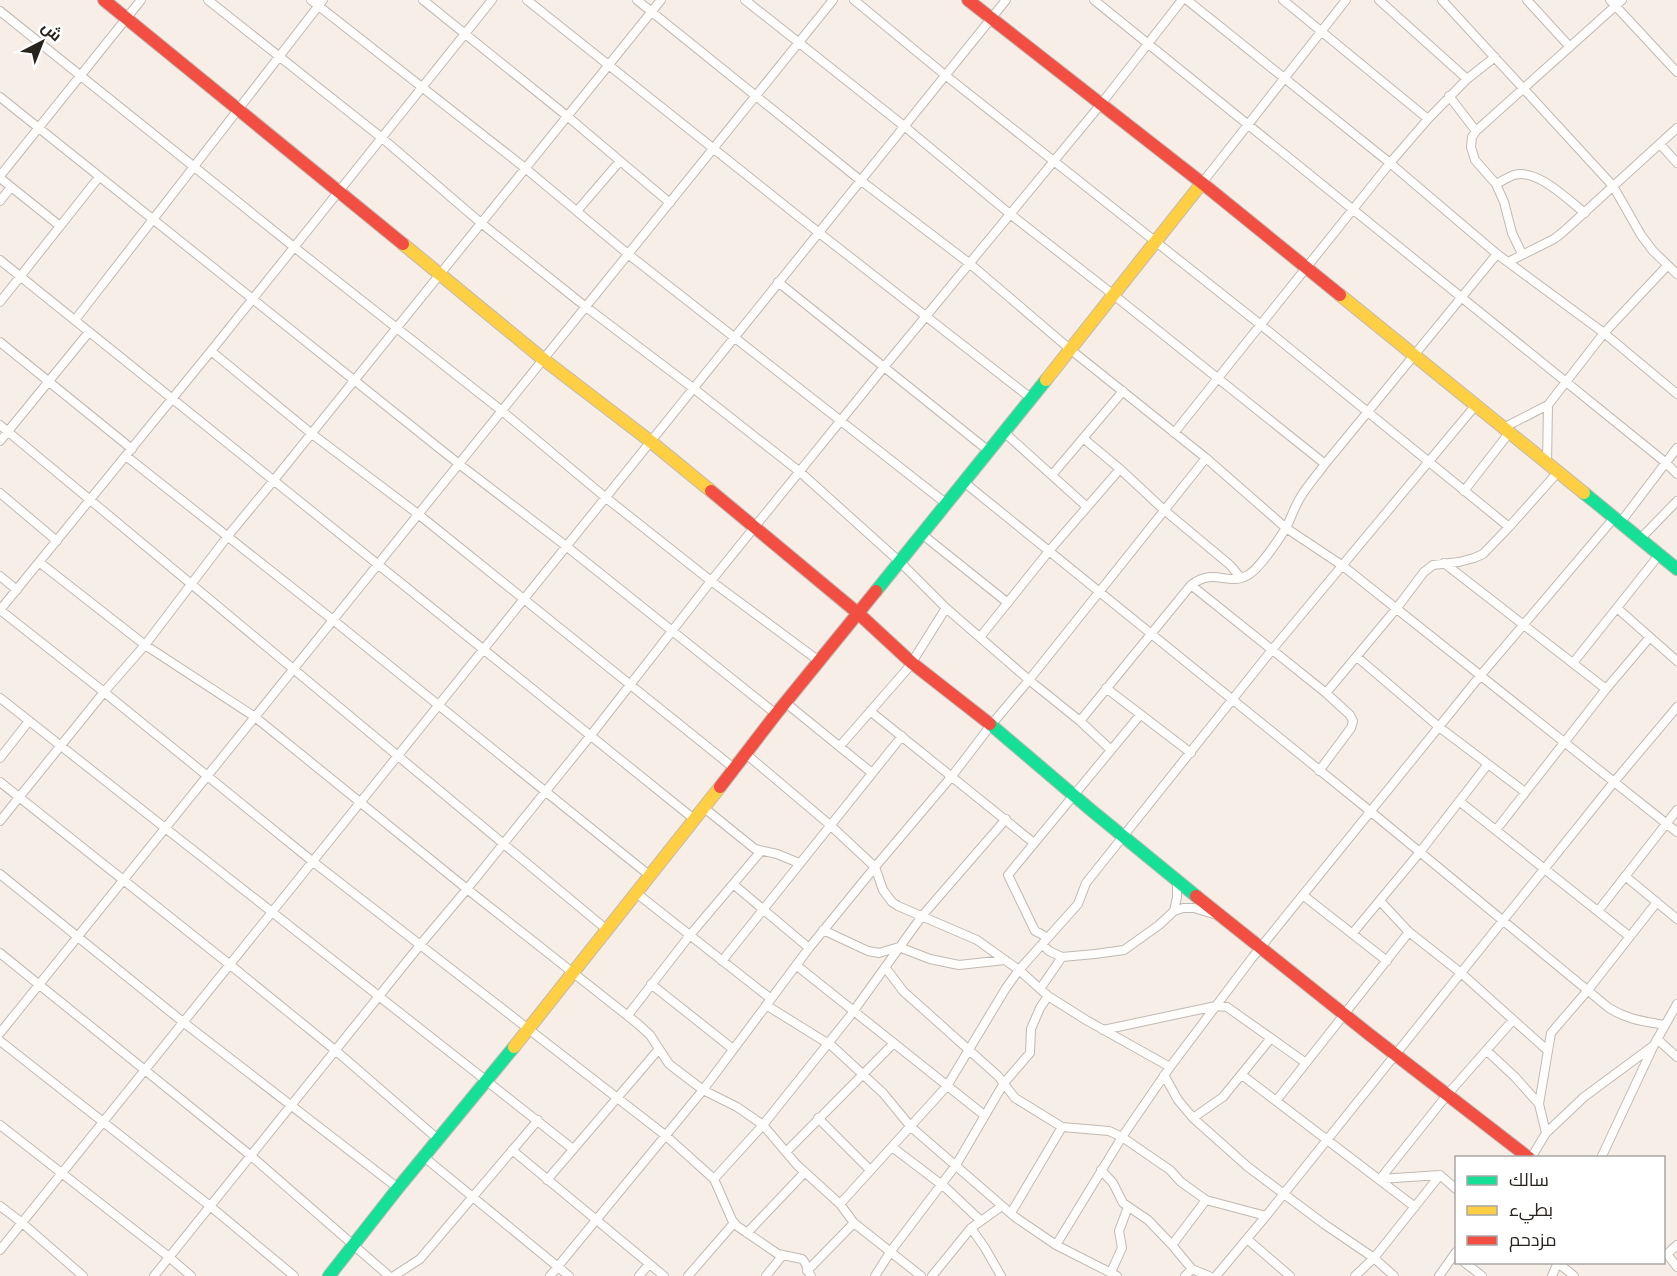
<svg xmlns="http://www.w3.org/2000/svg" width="1677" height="1276" viewBox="0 0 1677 1276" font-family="'Zilla Slab',Cairo,serif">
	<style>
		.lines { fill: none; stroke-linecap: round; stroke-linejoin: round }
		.street-casing { stroke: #c0b9b3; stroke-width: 10 }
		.fast-casing { stroke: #c0b9b3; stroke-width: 14 }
		.slow-casing { stroke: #c0b9b3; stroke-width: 14 }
		.jam-casing { stroke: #c0b9b3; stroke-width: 14 }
		.street { stroke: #fefdfb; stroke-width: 8 }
		.fast { stroke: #16e098; stroke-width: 12 }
		.slow { stroke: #ffcf43; stroke-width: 12 }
		.jam { stroke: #f24e42; stroke-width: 12 }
	</style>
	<rect width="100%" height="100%" fill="#f7efe7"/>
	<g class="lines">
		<g class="street-casing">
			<path id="street" d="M208,0l174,138 99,85 105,84 107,81 107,84 100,90 46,46 83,72 51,41 31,29
				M311,0l214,168 103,86 320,251
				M423,0l144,116 103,87
				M527,0l291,232 214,167
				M637,0l223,180 109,83 102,87 135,108 80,70 57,38 334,266
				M745,0l159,126 106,88 105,82 210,168
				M854,0l91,75 316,250 248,202
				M1094,0l571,462 12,12
				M1187,0l203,163 107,91 107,79 73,61
				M1283,0l145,119
				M1379,0l88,79
				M1442,0l171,186 28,49 12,16 24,23
				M1527,0l43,47
				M1610,0l67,72
				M0,11l294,236 208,164 103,86 106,84 108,80
				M1449,96l27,35 -4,6 -1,10 4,13 21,24 8,18 8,31 10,21
				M0,97l459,367 107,82 210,168
				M1476,131l146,-131
				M1660,144l17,19
				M0,176l141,-176
				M0,178l60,48
				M1202,183l144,-183
				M1496,184c6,-3 12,-7 18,-9 23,-7 54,25 71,38
				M0,201l11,-14
				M577,211l43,-50
				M0,260l694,559
				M1508,262l46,-23 9,-7 114,-104
				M778,282l212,170
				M0,302l99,-125
				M75,320l248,-320
				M0,342l132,107
				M211,351l101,83 106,80 317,255
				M0,425l606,504
				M1503,428l45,-23 56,-72 63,-67
				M1005,433l82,74
				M1174,433l216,-270 38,-44 39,-40 28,-22
				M1083,438l37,31 44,41 66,55 11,13
				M0,441l89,-109
				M126,456l207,164 316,255
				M1547,464l1,-59
				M1052,475l71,-84
				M965,483l405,328 239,197c19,12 34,13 56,17
				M1464,491l45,-58
				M0,493l57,48
				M1620,523l57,-75
				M923,535l85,68
				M1640,539l37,-38
				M39,562l106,83 110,72 212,172 171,135 12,11 19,29 34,26 34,17 26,18 34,40 43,39 14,19 67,53
				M1444,563l162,126
				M0,576l17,14
				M1191,585l135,108 24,22 3,6 -2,7 -32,43
				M1617,608l60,53
				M0,610l104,82 208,169 353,274 49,44 18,41 5,6 41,28 24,5c5,4 5,12 9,17
				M0,610l211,-259 281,-351
				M981,636l68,-85 71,-82
				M1357,657l82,70 86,65
				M1573,663l86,-108
				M1106,688l85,65
				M1326,693l70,-84 28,-37 9,-7 26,-3 15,-4 9,-4 26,-27 49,-55
				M0,698l573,451
				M786,703l86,70
				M870,711l164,132
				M1080,721l111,-136c24,-18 37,2 57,-10 11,-6 31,-36 38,-47 5,-10 8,-20 14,-30 7,-12 17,-23 25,-34l172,-210
				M840,746l69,-79 37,-59
				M746,754l84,71 45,42 8,23 9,12 6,4 79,34 42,30 29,26 38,24 84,47
				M0,758l29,-37
				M0,782l229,182 106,86 104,90
				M1459,801l170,135
				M703,807l52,42 22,5 22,9
				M0,821l104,-129 41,-47 82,-108 47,-57 387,-480
				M1496,830l110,-141 44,-52
				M0,874l183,148 215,166
				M1625,876l52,43
				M733,884l76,64
				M635,892l136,107
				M1304,896l83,65
				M1380,901l29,31 52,41 86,77
				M1174,911l3,-14v-17
				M1598,911l79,-101
				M823,930l45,21 11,2 20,-6 31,12 29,6 46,-5
				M1352,934l68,-82 68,-88
				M1043,935l-8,-4 -27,-56 132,-160
				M1042,944l7,7 13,6 33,-3 29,-4 35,-25 15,-14 9,-3h11l23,7
				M0,953l250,202 139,121
				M722,961l180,-225
				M796,965l188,150
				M885,967l18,24 95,85 17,22 47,29 47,4 13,6 48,33 11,12 25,18 60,16
				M651,984l82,65
				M1040,989l22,-32
				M766,1005l66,41 51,47 28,34 104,90 41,28 61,31
				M628,1015l62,-80 71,-84
				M1103,1030l113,-24 11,1 79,56
				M0,1033l833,-1033
				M1657,1039l20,18
				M0,1041l210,165 84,70
				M1487,1051l28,26 24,27 7,29
				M1164,1075l14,25 15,18 55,49 76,57 50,34 20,18
				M1242,1075l173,132
				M1276,1101l133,-169
				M1539,1104l12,-71 37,-43 69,-88
				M818,1118l52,52
				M1193,1118l30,-21 48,-59
				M0,1125l169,132 22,19
				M892,1147l54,41 34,32
				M512,1150l152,126
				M786,1152l108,-109
				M424,1157l145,119
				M1531,1158l15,-25 38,-36 69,-51
				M1601,1158l53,-113 23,-41
				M1101,1170l12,13 10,20 25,17 24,25 20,24 17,7
				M714,1179l49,-54 87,-109 72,-100 84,-97
				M1380,1179l67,-84 66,-75
				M1380,1179l60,-4 16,14
				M547,1180l112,-131
				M840,1204l107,-118 59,-98 13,-18 59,-66 8,-21 185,-232 204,-245
				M0,1206l21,16 62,54
				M1011,1213l51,-86
				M971,1228l14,20 16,28
				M747,1233l58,-61
				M1247,1239l43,37
				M1056,1245l66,-108 48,-70 82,-109 228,-282 134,-158
				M1172,1245l34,-45
				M1677,1245l-10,9 10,13
				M0,1250l1006,-1250
				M1464,1262l18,14
				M1557,1262l17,14
				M807,1271l47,-48
				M1111,1272l11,-24 -3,-17 9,-24
				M154,1276l266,-331 47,-56 124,-154 120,-154 173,-214 217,-263 81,-104
				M394,1276l26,-17 118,-139
				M550,1276l153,-186 106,-142 66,-81 77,-91 39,-51 38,-45 177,-222
				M639,1276l10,-12
				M688,1276l46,-53
				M766,1276l16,-20
				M875,1276l16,-25 65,-86 48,-82 26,-30 1,-24 9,-21 8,-12
				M932,1276l39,-48 31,-22
				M1185,1276l7,-7
				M1216,1276l50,-60 348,-434 63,-75
				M1355,1276l19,-18 66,-83
				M1439,1276l17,-24
				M1552,1276l6,-14"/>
		</g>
		<g class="fast-casing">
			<path id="fast" d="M1584,493l93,76
				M876,591l170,-211
				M990,724l101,86 105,86
				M329,1276l69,-88 116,-141"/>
		</g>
		<g class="slow-casing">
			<path id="slow" d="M403,244l140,115 107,82 61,50
				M1340,295l244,198
				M1046,380l156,-197
				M514,1047l206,-260"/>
		</g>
		<g class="jam-casing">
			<path id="jam" d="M104,0l299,244
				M968,0l234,183 138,112
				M711,491l148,123 53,49 78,61
				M720,787l56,-73 100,-123
				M1196,896l174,139 159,123"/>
		</g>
		<use href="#street" class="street"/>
		<use href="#fast" class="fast"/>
		<use href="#slow" class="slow"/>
		<use href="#jam" class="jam"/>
	</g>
	<rect x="1455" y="1156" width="210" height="108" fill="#ffffff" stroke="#a9a7a5" stroke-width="1.5"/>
	<rect x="1467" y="1176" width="30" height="9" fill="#16e098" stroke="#a9a7a5" stroke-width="1.5"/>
	<text x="1509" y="1186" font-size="18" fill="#29231d">سالك</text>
	<rect x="1467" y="1206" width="30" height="9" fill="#ffcf43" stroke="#a9a7a5" stroke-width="1.5"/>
	<text x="1509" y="1216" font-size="18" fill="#29231d">بطيء</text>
	<rect x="1467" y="1236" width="30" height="9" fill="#f24e42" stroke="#a9a7a5" stroke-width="1.5"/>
	<text x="1509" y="1246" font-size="18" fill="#29231d">مزدحم</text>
	<g transform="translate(42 42) rotate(42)" stroke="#ffffff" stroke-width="4.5" paint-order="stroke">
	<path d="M0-4.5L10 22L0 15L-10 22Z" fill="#29231d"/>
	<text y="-9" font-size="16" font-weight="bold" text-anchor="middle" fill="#29231d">ش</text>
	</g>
</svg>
